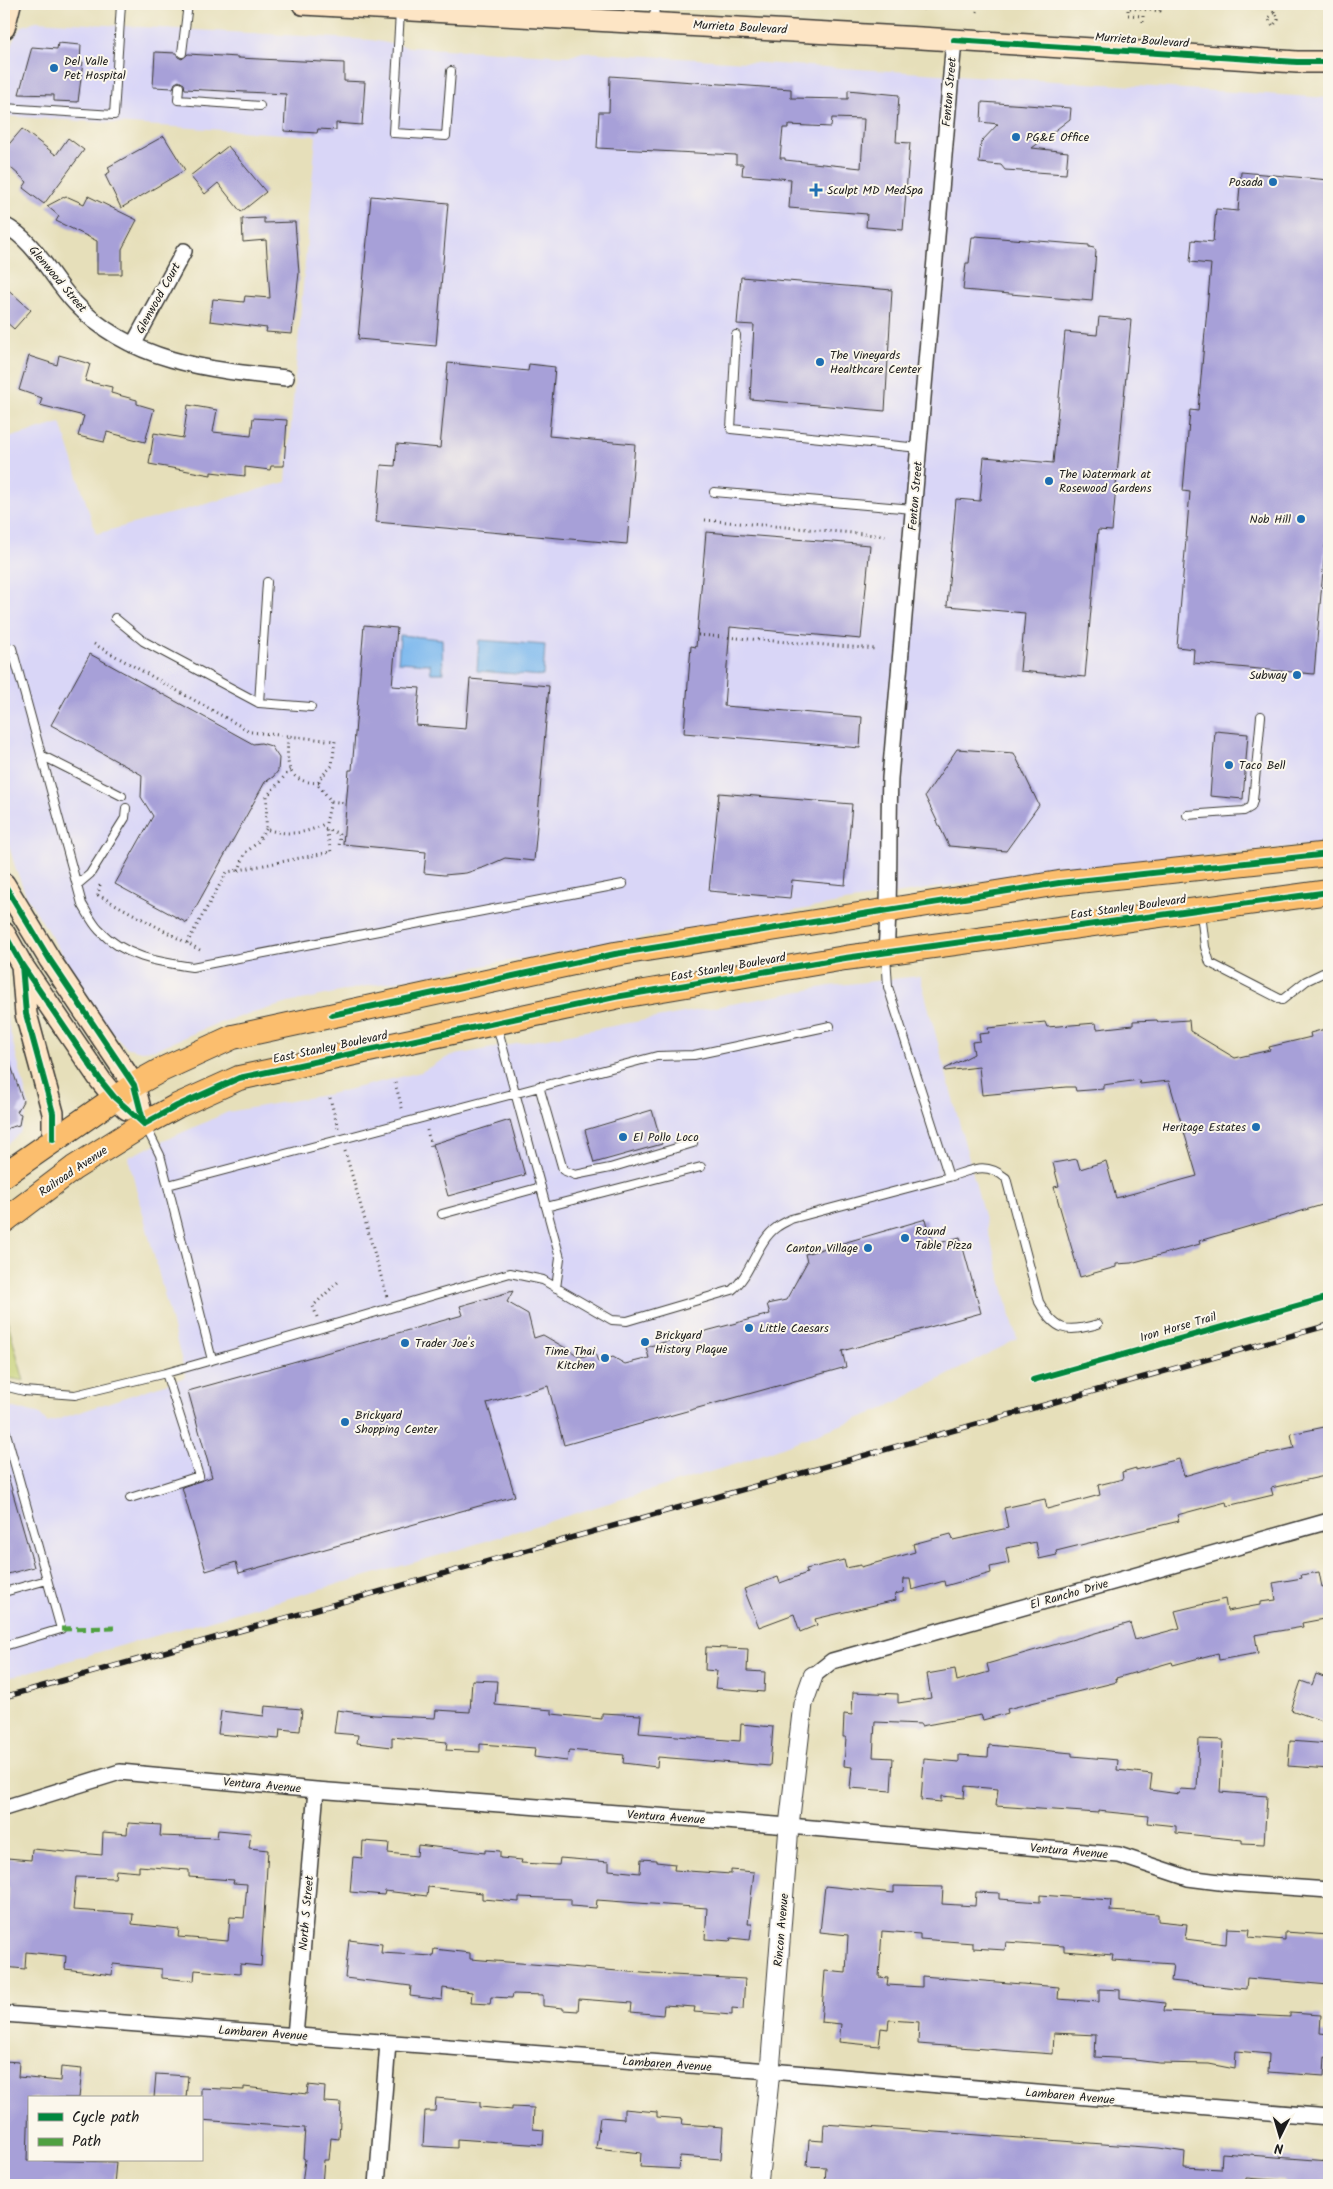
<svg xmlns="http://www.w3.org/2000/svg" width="1333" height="2189" viewBox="0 0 1333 2189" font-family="Kalam,sans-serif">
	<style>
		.built { fill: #d9d6f7 }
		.green { fill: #c3cf71; stroke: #707646 }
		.water { fill: #7cb8ee; stroke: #4c6a85 }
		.building { fill: #a7a0d8; fill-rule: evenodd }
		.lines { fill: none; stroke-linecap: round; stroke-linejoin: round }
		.service-casing { stroke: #3a3934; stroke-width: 10 }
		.minor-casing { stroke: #3a3934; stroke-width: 18 }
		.tertiary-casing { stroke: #3a3934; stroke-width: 21 }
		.secondary-casing { stroke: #3a3934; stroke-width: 24 }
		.primary-casing { stroke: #3a3934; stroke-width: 26 }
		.path { stroke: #3a3934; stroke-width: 3; stroke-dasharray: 1 4; stroke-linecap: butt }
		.service { stroke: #fff; stroke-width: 8 }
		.minor { stroke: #fff; stroke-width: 15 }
		.tertiary { stroke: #fff; stroke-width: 19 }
		.secondary { stroke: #fde5c5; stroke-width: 21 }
		.primary { stroke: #fbbe6e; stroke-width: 24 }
		.rail-casing { stroke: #1c1c1c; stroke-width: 5.5 }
		.rail { stroke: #fbf7ec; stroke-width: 4; stroke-dasharray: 11; stroke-linecap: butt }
		.quiet { stroke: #4fa141; stroke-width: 5; stroke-dasharray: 10 5; stroke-linecap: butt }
		.cycleway-casing { stroke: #fbf7ec; stroke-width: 9 }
		.cycleway { stroke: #00873e; stroke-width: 6 }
		.poi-dot { fill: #1f6fb2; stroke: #fbf7ec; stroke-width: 2 }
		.labels { text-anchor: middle; stroke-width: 4; stroke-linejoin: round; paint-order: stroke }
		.street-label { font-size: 12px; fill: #1c1c1c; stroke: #fbf7ec }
		.poi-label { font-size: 12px; fill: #1c1c1c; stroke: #fbf7ec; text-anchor: start }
	</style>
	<rect width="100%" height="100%" fill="#fbf7ec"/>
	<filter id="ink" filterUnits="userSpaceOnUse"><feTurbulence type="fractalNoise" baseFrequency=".02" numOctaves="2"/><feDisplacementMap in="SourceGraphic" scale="10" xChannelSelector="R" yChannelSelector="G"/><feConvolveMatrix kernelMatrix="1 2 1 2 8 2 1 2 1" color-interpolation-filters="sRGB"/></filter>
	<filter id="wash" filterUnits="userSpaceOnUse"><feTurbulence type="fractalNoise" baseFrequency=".0096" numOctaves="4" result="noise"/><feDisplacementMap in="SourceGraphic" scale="20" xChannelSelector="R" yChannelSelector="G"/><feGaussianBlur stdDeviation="1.12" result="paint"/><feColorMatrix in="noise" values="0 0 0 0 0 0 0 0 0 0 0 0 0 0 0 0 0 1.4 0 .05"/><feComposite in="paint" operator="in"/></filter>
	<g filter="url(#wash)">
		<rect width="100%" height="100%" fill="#e6dfba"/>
		<path class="built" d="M36,21l335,19 38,7 162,9 12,-4 746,46v745l-231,24 -152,19 -107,17 -477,84 -74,16 -70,20 -62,26 -15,2 -15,-4 -21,-22 -78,-128 -11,-27 -12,-42v-389l57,-16 35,111 190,-52 30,-346 -312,-20v-39l11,-42 8,-9z
			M920,976l97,363 -136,71 -139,52 -302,93 -436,124v-273l34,7 9,10 139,-46 -58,-220 100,-45 102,-18 91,-22 29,-16 380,-70z
			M4,1007l25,99 -9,27 -16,14z"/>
		<path class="green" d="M4,1308l20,73 -20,-4z"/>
		<path class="water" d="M400,635l42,4 1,34h-12l-1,-9 -32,-2z
			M479,640l66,5 -2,31 -66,-5z"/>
		<g id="blocks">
			<path class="building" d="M58,43l23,2 -1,17h3l-5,40 -24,-1v-6l-35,-1 13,-47 25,2z
				M155,52l21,1 2,4 4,2 6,-5 50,3v1l106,5v18l21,1 -3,43 -26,-2v7l-18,-1 -1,4 -33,-2 2,-37 -101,-5 -1,-5 -5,-3 -4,2 -2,5 -20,-1z
				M610,76l181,13v9l57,1v-9l51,5 -3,47 14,1 -7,87 -37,-3 1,-13 -78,-6 2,-29 -49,-4 1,-11h-7v-9l-139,-7 2,-36h10zM832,118l32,1 -3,49 -76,-8v-2h-5l3,-30h5v-3l43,2z
				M982,102l89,6 -1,11 -38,29 36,4 -2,22 -61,-4 -4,-5 -22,-2 2,-21 17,-18 -17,-2z
				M22,129l34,26 12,-17 16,12 -40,54 -21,-16 4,-6 -23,-20v-12z
				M164,136l21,34 -64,38 -16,-33 5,-3 -2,-5z
				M228,146l38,46 -25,20 -23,-29 -13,11 -15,-18z
				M1241,172l88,8v322l-15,172 -121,-11 1,-14 -17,-2 13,-155 -7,-1 7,-81 8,1 13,-147 -21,-2 2,-22 21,2 3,-33 22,2z
				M66,196l18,8 4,-8 49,24 -15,29v25h-25v-33l-41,-20 3,-5 -12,-10z
				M371,196l77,7 -12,143 -78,-7z
				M264,218v5l31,-1 4,51 -7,61 -26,-2 1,-4 -57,-7 3,-22 31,3 1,-6 25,2 -4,-58 -23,2 -1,-23z
				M975,236l114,9v2l5,1 2,3 -4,50 -129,-11 3,-27h3l3,-26h3z
				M741,277l151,13 -7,121 -135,-12 4,-74 -17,-1z
				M4,286l27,24 -17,19 -10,-9z
				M1099,317l32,3 -19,211 -14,-1 -13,147 -65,-6 5,-58 -78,-7 9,-107 24,2 4,-44 69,6 12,-131 32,3z
				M59,355l31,9 -5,17 27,6 -1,6 26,7v4l17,5 -9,33 -38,-10 -3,10 -26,-6 6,-20 -44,-11 2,-7 -23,-8 10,-34 28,9z
				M448,363l80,8 1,-7 26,3 -6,69 86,8 -8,100 -251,-22 5,-57 14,1 2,-22 43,4z
				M188,405l29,5 -4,22 38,4 2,-18 34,2 -3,46h-13l-1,4 -25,-3v9l-34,-4v3l-62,-11 5,-31 29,5z
				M706,532l164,13 -9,94 -131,-12 -6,79 138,11 -2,31 -176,-15 7,-87 5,1z
				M364,625l33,3 -5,58 28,2 -4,37 50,4 4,-50 79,7 -15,175 -29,-3 -20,9 -19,6 -22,2 -20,-2 2,-21 -83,-8 6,-74h3z
				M90,654l163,90 8,-1 10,3 8,12 -1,13 -5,6 -8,5 -78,141 -72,-39 38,-68 -12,-19 1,-22 -91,-50z
				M1215,731l33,3 -5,65 -33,-3z
				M957,749l57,4 25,52 -33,46 -57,-5 -24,-50z
				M719,793l133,11 -7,81 -53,-5 -2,18 -81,-7z
				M1157,1020l1,2 31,-2 1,11 45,27 35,-8 -1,-3 42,-10 -1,-4 19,-5v175l-130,38 1,3 -69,19 -15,1v3l-36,10 -26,-90 5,-1 -6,-23 24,-4 3,10 26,-8 10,37 81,-22 -28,-95 -29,3 -1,-4 -36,5v4l-27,2 -1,-4h-9l-84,8 -3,-28 -34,4v-2l29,-15 -2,-12 8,-1 -1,-7 10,-1 -1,-5 57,-6 2,5 49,-4 1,6 36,-4v-4z
				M6,1051l17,50 -6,11 4,2 -2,11 -11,3 -4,7v-83z
				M652,1110l10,34 -68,19 -9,-33z
				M510,1120l15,55 -77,21 -15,-52z
				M926,1219l7,26 27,-8 21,76 -139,38 4,16 -282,78 -16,-59 -61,17 28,93 -276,77 -3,-11 -30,9 -24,-84 30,-10 -24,-86 275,-76 -3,-9 53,-15 -6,11 21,12 6,24 9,-3 38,22 14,-4 3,9 15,-5 12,7 24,-6 -3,-11 124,-33 -3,-10 19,-4 21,-38 -2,-8z
				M1329,1426v49l-58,13 2,7 -46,11 -1,-4 -49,13 2,6 -123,30 1,4 -18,4 -3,-17 -30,6 3,15 -19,4 1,6 -46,13 -1,-5 -32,9 -2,-11h-6l-1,13 -8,2 1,6 -81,19 2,6 -17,7 -6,-18 -35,13 -15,-38 34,-12 2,6 27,-10 -1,-4 38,-9 2,8 15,-3v2l54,-15 -2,-8 38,-10 2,6 55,-12 -4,-20 41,-9 2,10 53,-14 -2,-10 25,-6 -1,-7 14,-4v2l43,-11 5,17 59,-17 51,-11 -3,-14z
				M4,1476h4l26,91 -30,8z
				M1319,1572l3,15 7,-2v33l-27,5 1,4 -48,8 3,18 -39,7 -1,-7 -45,12 -1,-3 -56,16 1,4 -110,27 1,4 -25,7 -2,-5 -60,11v-2l-46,-2 -2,35 20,1 -2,33 -41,-3 2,-21 -8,-1 2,-29h-3l1,-23 8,1 1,-23 45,2v9l33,-5 -4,-24 28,-5 2,12 32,-9 -2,-8 143,-41 5,17 45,-12 -5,-17 50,-12 2,12 33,-6v-3l16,-2 -3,-17 29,-5 -1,-3z
				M706,1647l42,2 -1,22 18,1 -1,20 -49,-4 2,-17 -12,-1z
				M1316,1674l13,5v30l-4,13 -34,-12 10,-29 11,4z
				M472,1680l25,1 -2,24 57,5v4l50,5v-6l39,2 -2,18 101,8 1,-17 32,3 -3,39 -112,-9 -1,10 -34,-4 1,-8 -55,-5 -2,11 -33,-4 1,-9 -55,-4v8l-34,-2 1,-8 -55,-5v10l-35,-4 1,-8 -24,-2 3,-23 37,5 61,3 1,-8 34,2z
				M265,1706l37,3 -2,22 -20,-2 -1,10 -61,-5 3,-23 43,5z
				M1199,1739l24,1 -3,52 47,4 -3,48 -22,-1v-3l-66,-7v-7l-29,-3 1,-7 -50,-5v2l-102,-7 2,-17 -33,-3 -1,12 -23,-2v6l-20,-2 3,-41 35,3v-7l29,2 1,-12 83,8v3l46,4 -1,10 35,4 -2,16 29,4 1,-5 17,1z
				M1290,1741l39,3v25l-41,-3z
				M128,1823l33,2 -1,11 57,2 1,-8 33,3 -2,15 19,2 -7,116 -21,-2v10l-45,-4 -1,11 -32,-3v-9l-49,-5 -1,11 -47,-6 1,-13 -40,-4 -1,17 -21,-2 5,-79h-5v-21h2l1,-9 24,2 1,-11 70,6 1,-23 24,2zM139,1866l50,4v7l45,3 -1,3 14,1 -3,34 -14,-1 -2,24 -50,-4 1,-8 -47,-5 1,-10 -60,-4 3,-33 39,1 1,-8 23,2z
				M363,1841l26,2 -1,10 29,3 1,-11 67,8v-3l15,1v7l22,2 -1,3 38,2 1,-7 49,4v8l31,3 1,-14 15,1v2l19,2 -1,6 57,4v-4l23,2 -6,52h4l-2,16 -19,-2 -1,3 -25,-2 2,-31 -110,-8 -1,8 -25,-2v-7l-52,-2v5l-37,-3v-6l-54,-6 -1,9 -42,-5 -1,4 -34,-3 3,-35 9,1z
				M825,1886l69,7v-7l49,1 -1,17 33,2 1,-14 23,1v6l41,3v-7l71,5 -1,11 48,3v7l29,3 -2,15 41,5 1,-16 23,1 -1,8 36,3v-8l44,3v50l-82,-7 -1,11 -75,-8 2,-17 -61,-4 1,-5 -49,-4v-5l-58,-4 -1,8 -32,-2v-5l-53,-4v-5l-38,-3 -3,46 9,1 -1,7 35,2v-11l137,11 -1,12 41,3v-13l21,1v8l45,5 -1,8 126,6v-4l31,2 -1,18 9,1v24l-4,-1 -1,19 -56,-4 1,-18 -33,-3 -1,18 -26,-5 -50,-1 -24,-3v-1l-40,-2 1,-22 -42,-2 -1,21 -135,-10 1,-22 -30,-2 -1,9 -7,-1 -2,18 -40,-4 2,-18 -20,-2 4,-51 21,2 2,-38 -28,-3z
				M349,1940l33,4 -1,9 52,3 1,-7 36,4v6l185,15 90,5 -2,30 -11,-1v7l-38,-3 1,-5 -31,-2 -1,10 -32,-3 1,-9 -53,-4 -1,12 -15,-1v-2l-20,-2v-11l-30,-1 -1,4 -21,-1 -1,7 -19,-1 1,-11 -29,-4 -1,12 -32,-4 1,-10 -66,-8z
				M4,2061l15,1 -1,15 42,4 1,-14 21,2 -3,29h-50l-2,62 89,2 -2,23h-110z
				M156,2074l32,2 -2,22h-32z
				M308,2085l17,2 -1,15 17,1 -2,36 -8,-1 -2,22h-5l-2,25h-20l3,-26 -2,-1 2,-30 -104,-8v-32l43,2v-3l63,7z
				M436,2098l44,4v5l32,3v-3l22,1 -1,21 11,1 -1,15 -86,-6v9l-34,-2 2,-35h10z
				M624,2109l33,3v5l26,2 -1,5 41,3 -2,32 -41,-3 -1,13 -39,-2 1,-14 -45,-5 4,-31 24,2z
				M824,2124l335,24 26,4 -1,15 37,2 1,-16 107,8 -1,24h-43v-4l-39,-3 -1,7 -420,-1 1,-17 -19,-1 2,-26 14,1z"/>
		</g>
	</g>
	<g filter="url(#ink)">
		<use href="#blocks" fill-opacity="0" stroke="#3a3934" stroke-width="1"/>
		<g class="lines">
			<g class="service-casing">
				<path id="service" d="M400,12l-7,121 53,3 5,-65
					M654,22l1,-18
					M182,53l6,-49
					M179,87l-1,13 82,6
					M4,108l110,7 7,-111
					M736,335l-5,94 188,19
					M714,492l199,17
					M115,618l28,23 116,62 52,4
					M12,648l70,256c5,8 10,19 17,26 25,27 59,32 93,37l431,-83
					M259,703l8,-121
					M41,755l81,41
					M1187,815l57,-4 7,-4 2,-6 8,-85
					M77,885l13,-11 35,-56 1,-10
					M1201,913l4,34 5,16 72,37 24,-19 23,-11
					M497,1026l63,232 -4,30
					M539,1086l24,84 12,5 35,-7 83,-25
					M145,1125l15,30 52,205 298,-87 33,7 69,40 15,1 105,-31c20,-16 24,-48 45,-63 4,-3 9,-5 14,-8l158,-42 -61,-190 -2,-33
					M949,1177c23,-7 36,-16 57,1l33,124c17,30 27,31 59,22
					M168,1185l489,-129 37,-1 136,-29
					M546,1207l155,-40
					M442,1214l99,-27
					M4,1386l20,5 51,4 91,-22 46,-13
					M4,1426l57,203 -57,17
					M130,1498l69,-22 -33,-103
					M4,1592l43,-12"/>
			</g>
			<g class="minor-casing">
				<path id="minor" d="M4,225c32,16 47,53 71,78 55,59 135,67 211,75
					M133,345l51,-94
					M886,952c4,-57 2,-116 4,-174l64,-738
					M813,1676l19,-15 497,-140
					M4,1808l116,-36 196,18 473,36 330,29 69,23 39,5 102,7
					M4,2014l766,57 559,46
					M295,2036l21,-246
					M377,2185l11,-142"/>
			</g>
			<g class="tertiary-casing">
				<path id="tertiary" d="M758,2185l12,-114 19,-245 14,-122 10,-28"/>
			</g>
			<g class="secondary-casing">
				<path id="secondary" d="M303,4l618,34 376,24h32
					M4,28l6,-24
					M4,884l46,76 84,125 10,39
					M4,933l18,32 79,116 13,16 13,12
					M22,965l4,49 27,99v26"/>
			</g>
			<g class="primary-casing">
				<path id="primary" d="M4,1175l130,-90 27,-15 72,-33 382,-83 444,-71 270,-29
					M4,1221l70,-53 70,-44 33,-18 62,-28 376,-81 230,-39 484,-66"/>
			</g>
			<path class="path" d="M922,10l2,-6
				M977,12l1,-8
				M1274,13l-6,5 5,8 5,-6v-4l-4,-3v-9
				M1143,22v-6l-15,-1v-7l32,3 1,-7
				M705,520l182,16
				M698,635l179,14
				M94,644l157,88 37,4
				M290,770l-23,26 -1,33c21,7 41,5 60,-6l5,-22
				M319,783c-35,-1 -32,-20 -31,-47l47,5 -3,25 -13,13v7l12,15 14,2
				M266,829l-9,14 -12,10 -6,17 92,-18 -5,-23
				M325,829l13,4 2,3 -1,12
				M100,885l-2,10 102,55
				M187,943l40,-71 12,-2
				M395,1083l8,28
				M330,1098l8,30
				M427,1130l4,16
				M345,1151l42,146
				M317,1317l-4,-11 26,-25"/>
			<use href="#service" class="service"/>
			<use href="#minor" class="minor"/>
			<use href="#tertiary" class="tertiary"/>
			<use href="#secondary" class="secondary"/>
			<use href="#primary" class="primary"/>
			<g class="rail-casing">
				<path id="rail" d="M4,1697l1325,-372"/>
			</g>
			<use href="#rail" class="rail"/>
			<path class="quiet" d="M61,1629l53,-1"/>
			<g class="cycleway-casing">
				<path id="cycleway" d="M954,40l343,22h32
					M4,884l46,76 84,125 10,39
					M4,933l18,32 79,116 13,16 30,27
					M22,965l4,49 27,99v26
					M332,1015l283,-61 235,-38 209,-33 270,-29
					M144,1124l33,-18 62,-28 376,-81 230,-39 484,-66
					M1033,1380l296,-83"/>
			</g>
			<use href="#cycleway" class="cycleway"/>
		</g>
	</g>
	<g class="poi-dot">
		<circle cx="54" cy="68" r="5"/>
		<circle cx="1016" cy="137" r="5"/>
		<circle cx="1273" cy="182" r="5"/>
		<path d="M813.5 182.5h5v5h5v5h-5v5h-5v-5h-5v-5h5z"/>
		<circle cx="820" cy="362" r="5"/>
		<circle cx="1049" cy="481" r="5"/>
		<circle cx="1301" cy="519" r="5"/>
		<circle cx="1297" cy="675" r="5"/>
		<circle cx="1229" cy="765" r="5"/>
		<circle cx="1256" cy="1127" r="5"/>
		<circle cx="623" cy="1137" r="5"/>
		<circle cx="905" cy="1238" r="5"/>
		<circle cx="868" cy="1248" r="5"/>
		<circle cx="749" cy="1328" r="5"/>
		<circle cx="645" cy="1342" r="5"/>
		<circle cx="405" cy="1343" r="5"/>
		<circle cx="605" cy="1358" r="5"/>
		<circle cx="345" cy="1422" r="5"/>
	</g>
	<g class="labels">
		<g class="street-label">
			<text transform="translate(740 27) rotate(3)" y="4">Murrieta Boulevard</text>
			<text transform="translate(1142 40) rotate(4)" y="4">Murrieta Boulevard</text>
			<text transform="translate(949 92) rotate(-85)" y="4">Fenton Street</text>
			<text transform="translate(58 279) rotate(50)" y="4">Glenwood Street</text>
			<text transform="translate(158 298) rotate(-61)" y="4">Glenwood Court</text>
			<text transform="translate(915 496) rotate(-85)" y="4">Fenton Street</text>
			<text transform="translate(1128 907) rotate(-8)" y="4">East Stanley Boulevard</text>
			<text transform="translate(728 967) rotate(-10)" y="4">East Stanley Boulevard</text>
			<text transform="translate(330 1047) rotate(-12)" y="4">East Stanley Boulevard</text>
			<text transform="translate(73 1171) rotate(-34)" y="4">Railroad Avenue</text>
			<text transform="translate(1178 1327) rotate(-16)" y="4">Iron Horse Trail</text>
			<text transform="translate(1069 1594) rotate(-16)" y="4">El Rancho Drive</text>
			<text transform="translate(262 1785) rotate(5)" y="4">Ventura Avenue</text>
			<text transform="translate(666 1817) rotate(4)" y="4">Ventura Avenue</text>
			<text transform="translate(1069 1851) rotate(5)" y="4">Ventura Avenue</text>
			<text transform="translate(306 1913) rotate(-85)" y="4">North S Street</text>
			<text transform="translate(781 1930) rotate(-85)" y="4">Rincon Avenue</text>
			<text transform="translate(263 2033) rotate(4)" y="4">Lambaren Avenue</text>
			<text transform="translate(667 2064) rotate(4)" y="4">Lambaren Avenue</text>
			<text transform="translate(1070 2096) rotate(5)" y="4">Lambaren Avenue</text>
		</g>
		<g class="poi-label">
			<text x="64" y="65">Del Valle<tspan x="64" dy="14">Pet Hospital</tspan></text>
			<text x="1026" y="141">PG&amp;E Office</text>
			<text x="1263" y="186" text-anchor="end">Posada</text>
			<text x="827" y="194">Sculpt MD MedSpa</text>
			<text x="830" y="359">The Vineyards<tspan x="830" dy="14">Healthcare Center</tspan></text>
			<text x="1059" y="478">The Watermark at<tspan x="1059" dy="14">Rosewood Gardens</tspan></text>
			<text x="1291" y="523" text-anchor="end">Nob Hill</text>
			<text x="1287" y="679" text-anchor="end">Subway</text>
			<text x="1239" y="769">Taco Bell</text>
			<text x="1246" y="1131" text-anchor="end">Heritage Estates</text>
			<text x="633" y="1141">El Pollo Loco</text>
			<text x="915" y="1235">Round<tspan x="915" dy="14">Table Pizza</tspan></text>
			<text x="858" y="1252" text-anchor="end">Canton Village</text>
			<text x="759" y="1332">Little Caesars</text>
			<text x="655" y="1339">Brickyard<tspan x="655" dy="14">History Plaque</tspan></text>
			<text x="415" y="1347">Trader Joe's</text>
			<text x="595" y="1355" text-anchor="end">Time Thai<tspan x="595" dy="14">Kitchen</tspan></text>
			<text x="355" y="1419">Brickyard<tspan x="355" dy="14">Shopping Center</tspan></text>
		</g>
	</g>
	<rect width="1333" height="2189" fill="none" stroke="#fbf7ec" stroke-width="20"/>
	<rect x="28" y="2096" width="175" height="65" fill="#fbf7ec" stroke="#a29f99"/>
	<rect x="38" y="2113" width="25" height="8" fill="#00873e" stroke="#a29f99"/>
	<text x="72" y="2122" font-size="15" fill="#1c1c1c">Cycle path</text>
	<rect x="38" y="2138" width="25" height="8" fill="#4fa141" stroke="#a29f99"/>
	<text x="72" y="2146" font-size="15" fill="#1c1c1c">Path</text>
	<g transform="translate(1280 2136) rotate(185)" stroke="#fbf7ec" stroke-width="4" paint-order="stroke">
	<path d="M0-4L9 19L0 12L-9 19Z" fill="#1c1c1c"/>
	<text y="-8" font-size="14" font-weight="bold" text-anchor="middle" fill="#1c1c1c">N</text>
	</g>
</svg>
